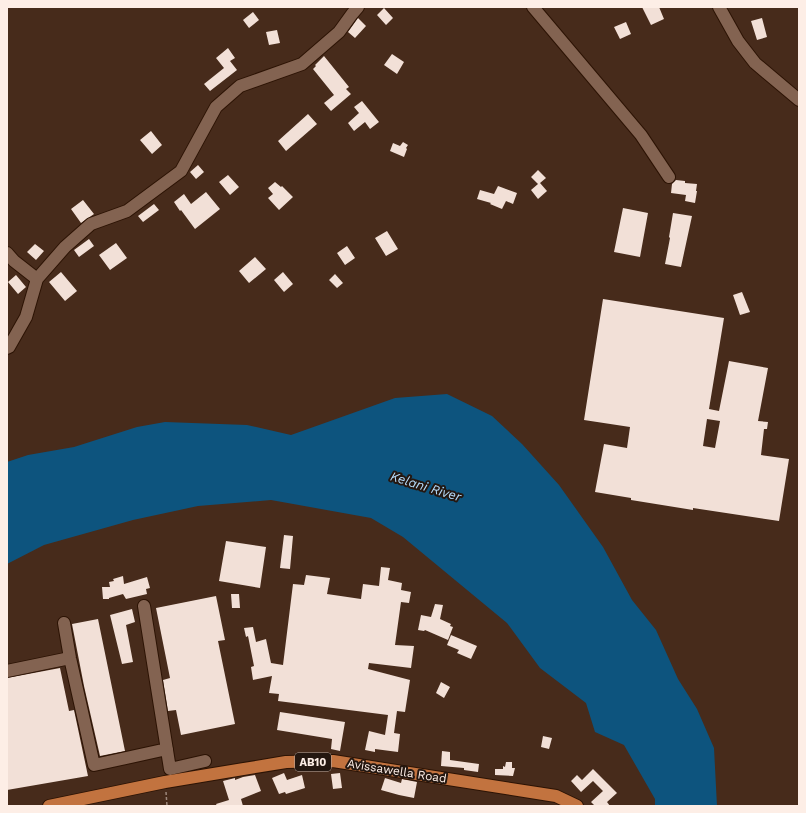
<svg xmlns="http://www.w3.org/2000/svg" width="806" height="813" viewBox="0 0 806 813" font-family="'Work Sans',sans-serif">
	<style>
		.water { fill: #0d547e }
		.building { fill: #f2e0d7; fill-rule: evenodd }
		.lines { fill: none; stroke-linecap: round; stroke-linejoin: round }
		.minor-casing { stroke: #2c1304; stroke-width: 14 }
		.major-casing { stroke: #2c1304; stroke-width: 14 }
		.path { stroke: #9d877b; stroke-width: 1.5; stroke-dasharray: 3 2; stroke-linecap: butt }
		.minor { stroke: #836351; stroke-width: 12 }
		.major { stroke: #c2733f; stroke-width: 12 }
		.labels { text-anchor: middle; stroke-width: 4; stroke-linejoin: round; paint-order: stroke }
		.shield { fill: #241710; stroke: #bcaea6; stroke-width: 1 }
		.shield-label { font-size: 11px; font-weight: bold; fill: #fdeee6 }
		.street-label { font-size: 12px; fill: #fdeee6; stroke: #241710 }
		.water-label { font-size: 13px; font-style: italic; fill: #b4dbfa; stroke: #241710 }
	</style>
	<rect width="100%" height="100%" fill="#472b1b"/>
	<path class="water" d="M447,394l45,22 30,28 37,41 44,62 29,53 24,30 22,49 19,30 17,39 3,58h-62v-7l-31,-54 -29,-13 -9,-29 -46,-35 -33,-45 -104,-86 -32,-19 -100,-18 -73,6 -65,14 -89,25 -37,19v-102l21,-7 46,-8 63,-20 28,-5 82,3 44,10 104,-37z"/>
	<path class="building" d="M642,7h17l5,12 -13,6z
		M384,8l9,10 -7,7 -9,-10z
		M253,12l6,8 -10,8 -6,-8z
		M358,18l8,8 -11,12 -7,-6z
		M762,18l5,19 -10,3 -6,-19z
		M626,22l5,12 -11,5 -6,-12z
		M277,30l3,13 -11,2 -3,-13z
		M228,48l7,10 -5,3 7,9 -27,21 -6,-7 20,-16 -8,-10z
		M392,54l12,8 -7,12 -13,-9z
		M324,56l25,31 -3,2 5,5 -20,17 -7,-8 10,-8 -21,-26 3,-3 -1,-1z
		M362,101l17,21 -9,7 -5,-7 -11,9 -6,-8 11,-10 -5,-6z
		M308,114l9,10 -31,27 -8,-10z
		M151,131l11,14 -10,9 -12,-14z
		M403,142l5,3 -2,3 1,1 -3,8 -14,-6 3,-8 7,3z
		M198,165l6,7 -8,7 -6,-7z
		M538,170l8,8 -6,5 7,8 -9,8 -7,-9 7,-6 -7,-7z
		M228,175l11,12 -9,8 -11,-13z
		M676,180l9,1v2l12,1 -1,7h1l-2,12 -10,-2 1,-6 -15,-2 1,-9z
		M275,182l6,5 1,-1 11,11 -14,13 -11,-12 5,-4 -5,-6z
		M498,186l19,7 -4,11 -7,-3 -4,8 -12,-5 1,-1 -14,-4 3,-9 14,4z
		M206,192l14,17 -25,20 -14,-19 -1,1 -6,-9 10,-8 7,10z
		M83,200l11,14 -13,9 -10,-14z
		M154,204l5,6 -16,12 -5,-6z
		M623,208l25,5 -8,44 -26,-5z
		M673,213l19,3 -11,51 -16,-3 5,-26 -1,-1z
		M387,231l11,18 -12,7 -11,-18z
		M89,239l5,7 -15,11 -5,-7z
		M116,243l11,15 -17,12 -11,-15z
		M35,244l9,7 -8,9 -9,-8z
		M347,246l8,12 -10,7 -8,-12z
		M255,257l11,12 -17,14 -10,-12z
		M61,272l16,19 -12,10 -16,-19z
		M283,272l10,12 -9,8 -10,-12z
		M335,274l8,9 -6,5 -8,-8z
		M16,275l10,12 -8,7 -10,-12z
		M742,292l8,20 -10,3 -7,-20z
		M603,299l121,19 -15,91 10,2 10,-50 39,7 -10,53 10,1 -1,7h-3l-3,26 28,4 -10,62 -86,-13v2l-62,-10v-2l-36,-6 9,-48 23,4 3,-21 -46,-7zM707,419l13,2 -5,27 -12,-2z
		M284,535l9,1 -3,33 -10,-1z
		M226,541l40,6 -6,41 -41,-7z
		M381,567l9,1 -2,12 14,3 -1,7 10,2 -2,11 -8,-1 -6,43 19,1 -3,22 -42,-5 -1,6 42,11 -5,32 -8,-1 -3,22 6,1 -2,18 -23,-3v3l-10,-2 4,-19 16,4 3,-20 -110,-14 1,-7 -10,-1 3,-17 -19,4 -2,-13 3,-1 -6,-30 -2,1 -2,-9 9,-1 3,15 10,-3 5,24 12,2 10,-81 11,1 2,-10 24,3 -3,16 34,5 2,-15 16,2z
		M123,576l1,8 23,-7 3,11 -4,1 1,5 -21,5 -3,-5 -14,4v1h-6l-1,-12h8l-1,-5 5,-1 -1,-2z
		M231,594h8l1,14h-8z
		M216,596l9,44 -7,1 17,83 -54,11 -5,-25 -8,1 -5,-31 7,-2 -14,-70z
		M435,604l8,1 -3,14 11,5 -1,2 3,1 -5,13 -23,-10 -1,1 -6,-1 3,-15 10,2z
		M132,609l3,13 -9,3 7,37 -11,2 -12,-49z
		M98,619l27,132 -25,5 -16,-70 -12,-62z
		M451,635l26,11 -6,13 -14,-6 2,-3 -12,-5z
		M60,668l9,43 5,-1 14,66 -81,14v-112z
		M441,682l9,5 -6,11 -8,-5z
		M280,712l65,10 -5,29 -9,-2 1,-10 -55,-9z
		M543,736l9,2 -3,11 -8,-2z
		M442,751l8,1v8l29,4 -1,8 -14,-2v-2l-23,-2z
		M506,762h6v6h3l-2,8 -18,-1v-6h8v-3l2,1z
		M593,769l24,24 -10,9 3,4h-15l-4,-4 12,-11 -10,-10 -12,11 -10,-11 6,-6 5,5z
		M284,773l3,7 15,-5 3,13 -19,6 -1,-2 -6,2 -7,-16z
		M340,773l2,15 -9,1 -2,-15z
		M255,775l6,16 -20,8 2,7h-26l-1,-2 13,-4 -6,-19 12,-3v2l8,-3z
		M385,778l16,5 1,-4 15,3 -3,16 -15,-3 -18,-5z"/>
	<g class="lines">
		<g class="minor-casing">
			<path id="minor" d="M533,7l108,128 28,42
				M719,7l19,34 17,22 44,37
				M7,253l7,8 23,18
				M7,348l2,-1 17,-30 11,-38 28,-32 26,-23 36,-13 54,-40 35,-64 24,-21 62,-22 37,-32 13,-18 6,-7
				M144,606l26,163 35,-8
				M64,623l6,35 24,107 73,-16
				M7,671l63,-13"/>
		</g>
		<g class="major-casing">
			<path id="major" d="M49,806l116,-24 121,-20 47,-1 223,35 21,10"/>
		</g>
		<path class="path" d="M166,792l1,14"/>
		<use href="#minor" class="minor"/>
		<use href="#major" class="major"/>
	</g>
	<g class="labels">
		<rect class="shield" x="295" y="753" width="36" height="18" rx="3"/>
		<g class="shield-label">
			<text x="313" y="766">AB10</text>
		</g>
		<g class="street-label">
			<text transform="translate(397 771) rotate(9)" y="4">Avissawella Road</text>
		</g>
		<g class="water-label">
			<text transform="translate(426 486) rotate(17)" y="5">Kelani River</text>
		</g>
	</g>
	<rect width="806" height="813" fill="none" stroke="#fdeee6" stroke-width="16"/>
</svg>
